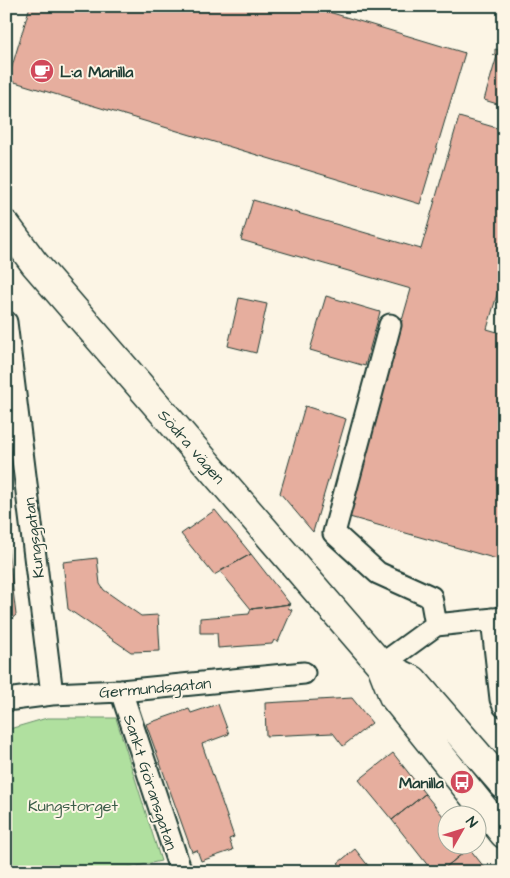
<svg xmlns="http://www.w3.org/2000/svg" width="510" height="878" viewBox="0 0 510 878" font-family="'Architects Daughter',sans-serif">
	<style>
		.green { fill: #b0e09f; stroke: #688e6a }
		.building { fill: #e6ae9e; stroke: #1f3d34 }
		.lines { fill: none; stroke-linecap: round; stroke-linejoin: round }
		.lane-casing { stroke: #1f3d34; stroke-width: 14 }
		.street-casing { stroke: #1f3d34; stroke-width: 25 }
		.secondary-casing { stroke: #1f3d34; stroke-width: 31 }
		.lane { stroke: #fcf5e5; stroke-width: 10 }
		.street { stroke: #fcf5e5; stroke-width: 21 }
		.secondary { stroke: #fcf5e5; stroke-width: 28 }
		.labels { text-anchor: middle; stroke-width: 4; stroke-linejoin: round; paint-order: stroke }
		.poi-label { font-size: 16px; font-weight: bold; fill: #1f3d34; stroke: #fcf5e5; text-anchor: start }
		.street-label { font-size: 16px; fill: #1f3d34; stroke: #fcf5e5 }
		.park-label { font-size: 16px; fill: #3c5e49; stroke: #fcf5e5 }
	</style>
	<rect width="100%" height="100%" fill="#fcf5e5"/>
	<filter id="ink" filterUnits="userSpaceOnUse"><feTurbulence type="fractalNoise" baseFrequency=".02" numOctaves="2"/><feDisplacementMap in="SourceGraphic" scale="10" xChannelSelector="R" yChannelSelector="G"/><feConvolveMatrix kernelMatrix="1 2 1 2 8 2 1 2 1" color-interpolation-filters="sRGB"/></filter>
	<g filter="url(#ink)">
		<path class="green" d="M47,718h69l45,143 -52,11h-103v-142z"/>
		<path class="building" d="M30,6h137l10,3 1,-3h131l156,47 -45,151 -412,-124z
			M500,47l4,2v57l-20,-6 13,-44 -4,-1 2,-1v-5l4,1z
			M459,117l45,13v141l-17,58 17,5v227l-158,-45 65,-227 -170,-49 12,-40 168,49z
			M326,296l54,16 -15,54 -55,-16z
			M239,298l28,6 -11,49 -28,-7z
			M305,406l41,13 -33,113 -33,-39z
			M215,510l36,44 -37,21 -33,-41z
			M8,548l8,67 -10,9v-75z
			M251,554l39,50 -39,5 -31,-38z
			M97,558l3,26 4,6 37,26 17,-1 2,36 -29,1 -63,-43 -5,-47z
			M290,604l-2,4 4,2 -14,32 -4,-2 -2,4 -54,4 -1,-15h-17v-15l49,-4 2,-5z
			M352,698l20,25 -29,23 -10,-13 -67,3 -1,-33z
			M218,704l11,30 -27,10 32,93 -5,2 4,11 -32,11 -4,-11 -5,2 -46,-128 43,-15 2,4z
			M393,753l32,41 -33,26 -33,-40z
			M425,794l23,28v24h19l2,2 -29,24h-7l-41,-52z
			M469,848l19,24h-48z
			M355,849l18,23h-25l-10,-9z"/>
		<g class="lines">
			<g class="lane-casing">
				<path id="lane" d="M376,6h1"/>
			</g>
			<g class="street-casing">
				<path id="street" d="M6,322l46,372
					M390,325l-56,208 44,40 53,24 5,28
					M492,619l9,80 3,7
					M381,665l55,-40 68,-7
					M121,691l60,181
					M6,700l46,-6 69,-3 183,-18"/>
			</g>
			<g class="secondary-casing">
				<path id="secondary" d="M6,225l28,38 347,402 12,31 111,138
					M381,665l32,15 91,105"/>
			</g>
			<use href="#lane" class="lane"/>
			<use href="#street" class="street"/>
			<use href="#secondary" class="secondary"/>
		</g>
	</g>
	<defs>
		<g id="cafe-disc" transform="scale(1.25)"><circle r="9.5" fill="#d1495b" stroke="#fcf5e5"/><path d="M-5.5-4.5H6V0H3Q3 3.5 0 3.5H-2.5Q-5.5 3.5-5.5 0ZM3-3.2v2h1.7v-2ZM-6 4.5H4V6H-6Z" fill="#fff"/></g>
		<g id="bus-disc" transform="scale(1.25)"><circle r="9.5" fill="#d1495b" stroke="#fcf5e5"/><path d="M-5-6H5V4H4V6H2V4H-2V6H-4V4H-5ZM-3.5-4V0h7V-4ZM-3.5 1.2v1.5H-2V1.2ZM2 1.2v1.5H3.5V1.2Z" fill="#fff"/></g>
	</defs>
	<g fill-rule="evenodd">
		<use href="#cafe-disc" x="42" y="71"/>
		<use href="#bus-disc" x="462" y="782"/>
	</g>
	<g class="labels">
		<g class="poi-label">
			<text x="60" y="77">L:a Manilla</text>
			<text x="444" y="788" text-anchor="end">Manilla</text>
		</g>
		<g class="street-label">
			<text transform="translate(192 446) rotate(49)" y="6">Södra vägen</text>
			<text transform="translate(33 538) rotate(-97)" y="6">Kungsgatan</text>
			<text transform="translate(155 687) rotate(-5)" y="6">Germundsgatan</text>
			<text transform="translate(151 782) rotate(72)" y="6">Sankt Göransgatan</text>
		</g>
		<g class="park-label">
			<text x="73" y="811">Kungstorget</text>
		</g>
	</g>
	<rect width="510" height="878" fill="none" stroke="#fcf5e5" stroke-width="25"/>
	<rect x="12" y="12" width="485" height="853" fill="none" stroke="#1f3d34" stroke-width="2" filter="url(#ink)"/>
	<g transform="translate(462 830) rotate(51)"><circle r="24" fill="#fcf5e5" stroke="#a4ab9e"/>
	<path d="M0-4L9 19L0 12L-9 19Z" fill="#d1495b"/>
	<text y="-8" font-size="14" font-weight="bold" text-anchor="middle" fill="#1f3d34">N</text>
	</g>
</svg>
